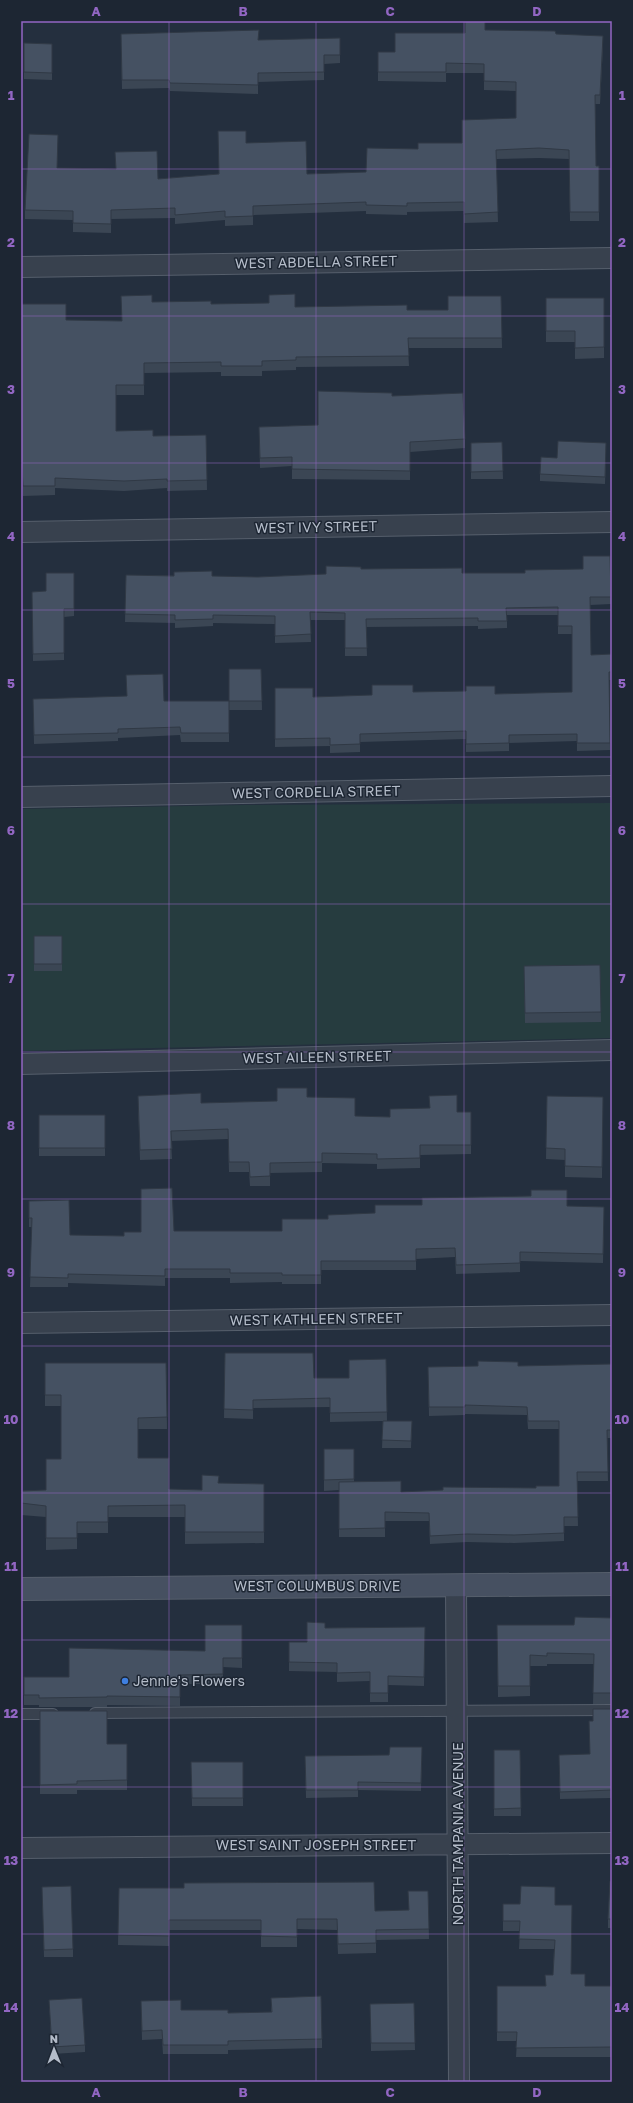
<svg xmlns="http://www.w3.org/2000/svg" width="633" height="2103" viewBox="0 0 633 2103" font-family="'Golos Text',sans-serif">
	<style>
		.green { fill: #263c3f }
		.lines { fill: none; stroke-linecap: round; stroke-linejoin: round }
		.service-casing { stroke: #565f6c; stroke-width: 12 }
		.minor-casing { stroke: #565f6c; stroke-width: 22 }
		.secondary-casing { stroke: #565f6c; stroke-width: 24 }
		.service { stroke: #38414e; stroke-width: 10 }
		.minor { stroke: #38414e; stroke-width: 20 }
		.secondary { stroke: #465061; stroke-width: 22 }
		.wall { fill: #3b4654 }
		.shaded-wall { fill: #303945 }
		.building { fill: #455162; stroke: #303945 }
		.grid { fill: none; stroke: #9266c3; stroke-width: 1; stroke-opacity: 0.55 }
		.shop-dot { fill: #3f7fe0; stroke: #1d2633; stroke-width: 1.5 }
		.labels { text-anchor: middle; stroke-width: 3; stroke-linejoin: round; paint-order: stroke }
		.street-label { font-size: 14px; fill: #b4bcc9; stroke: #1d2633 }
		.poi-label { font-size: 14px; fill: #b4bcc9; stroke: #1d2633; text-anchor: start }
		.neatline { fill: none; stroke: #9266c3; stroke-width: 1.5 }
		.grid-label { font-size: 13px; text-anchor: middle; font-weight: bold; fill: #9266c3 }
	</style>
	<rect width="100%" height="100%" fill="#242f3e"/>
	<path class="green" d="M612,803v235l-591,13v-242l223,-4z"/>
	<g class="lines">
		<g class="service-casing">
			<path id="service" d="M95,1713l517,-3
				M21,1714h32"/>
		</g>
		<g class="minor-casing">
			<path id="minor" d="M21,267l591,-9
				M21,532l591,-10
				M21,797l591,-11
				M21,1064l591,-14
				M21,1323l591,-8
				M456,1585l3,497
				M21,1848l591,-5"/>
		</g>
		<g class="secondary-casing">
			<path id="secondary" d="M21,1589l591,-5"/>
		</g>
		<use href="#service" class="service"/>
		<use href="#minor" class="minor"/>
		<use href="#secondary" class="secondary"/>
	</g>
	<path class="wall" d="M485,30l71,4 47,11 -3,59h-5l1,62h3v55h-29l-1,-62 -30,-1 -43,1 2,63 -34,1v-12l-57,1v3l-41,-1v-3l-113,4v10l-28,1v-6l-50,4v-6l-64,1v14l-38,-1v-12l-48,-1v-9l32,-42 59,1 -1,-17 43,27 60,-5 28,-31 61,31 59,-2 52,-23 44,-6 54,-25v-27l-32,-1v-17h-38v9l-68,-1v-29h17l70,-19z
		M259,40l81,15v8l-16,1v16l-66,2v12l-88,-3 -1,-3 -47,1 -1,-47z
		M24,43l28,1v36l-28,-1z
		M501,296l1,52h-94l1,18 -113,1v3l-34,1v5h-41v-4l-77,1v22h-28v36l37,5 53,-1 1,55 -40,1v-3l-43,3 -69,-3v7l-32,1 -2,-35v-157l45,16 56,1 30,-19 59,2 84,3 112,3h41z
		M546,298h58v60l-29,1v-17h-29z
		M392,396l73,43v9l-55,4v28l-118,-1v-13l-32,2 -1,-41 59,-2z
		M502,442l1,37h-32v-36z
		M606,450l-1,34 -65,-3v-7l17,-16z
		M610,556l1,48 -21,1 1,50 21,-1v26h-3l1,70 -33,1v-10l-68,2v8l-43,1v-13l-106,3v10l-30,1v-7l-55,1v-59l38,9 59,-2 41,-3 82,2 77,-2v-58h-14v-19h-51v13l-29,1v-3l-112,1 1,29h-22v-36h-35l1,22 -36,1v-19l-62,-1v3l-38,2v-5l-50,-1 1,-47 132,2 68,-3 35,-5 101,4h63l58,-4z
		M74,573v43l-10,1v43l-31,1 -1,-69 14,-1z
		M261,669l1,41h-33v32h-48l-1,-7 -62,3v3l-84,3 -1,-45 131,2h65z
		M34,936h28v35h-28z
		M600,965l1,57 -76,1 -1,-57z
		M547,1096l56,1 -1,81 -37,-1v-17l-19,-1z
		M307,1097l48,19 35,1v-8l67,3h14v42l-51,1v13l-43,1v-5l-55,-1v9l-52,1v13h-20l-1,-14h-20l-1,-33 -57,2 1,18 -32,1 -2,-55 139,-4z
		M39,1115h66v41h-66z
		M29,1201l41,34 54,1 50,-5h108l46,-12 47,-6 192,-7 37,1 -1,56 -83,-2v11l-64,2 -1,-17 -39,2v11h-95v14h-39v-2l-52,1v-5h-65v8l-97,-3v4h-38l2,-60h-3z
		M225,1353l89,25h35l37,-19 1,62h25l-1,27h-29l1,-27 -53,1v-15l-77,1v11l-29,-1z
		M45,1363h121l1,66h-29v29l31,31 33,1 17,-7 45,1v59l-79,1v-27h-77v16h-31v16l-31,1v-33l-25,-2v-24l25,-1 15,-31v-53h-16z
		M612,1364v74h-5l1,43h-31l1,45h-14v15l-50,2 -47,-1 -37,2 -1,-23h-44v16h-46v-47l-15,1v-42l30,30v3l47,10 135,-4 23,-2v-57h-31l-1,-14 -62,-1v1l-36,1 -1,-49 90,-1z
		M612,1618v86h-19l1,-40h-47v2h-17v30l-32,1 -1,-72h77z
		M242,1625v43l-19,-1v17h-43v22l-73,-1v2h-68v-2h-15v-28h45l136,-26z
		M425,1627l-1,59 -36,-1v17h-18v-21l-33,1v-10l-48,-1v-29h18l18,-14z
		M612,1709v89l-52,1 -1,-44 31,-1 3,-33z
		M40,1711l67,33h20v46h-50v4h-37z
		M422,1747l-1,44 -63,-1v7l-52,1 -1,-42 84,-1z
		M494,1750h26l1,66h-27z
		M191,1762h52v44h-51z
		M612,1881v47h-4v-9z
		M42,1887l31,62v8h-29z
		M119,1888l256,23 33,-1 20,-19 1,48 -53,1v13l-38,1 -1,-24 -40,-1v18h-36v-17h-92v16l-51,-1z
		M503,1904l52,1 16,69 14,12h27v71h-96l1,-16h-20v-55h48l8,-11 1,-26h-35l1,-18h-17z
		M271,1998l51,41v9l-94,2v4h-65l-1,-15 -20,1 -1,-39 40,9 47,3 43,-1z
		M49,2000l36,45v7l-33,2z
		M414,2003l1,47 -44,1 -1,-47z"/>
	<path class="shaded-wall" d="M603,36v9l-3,59v-9z"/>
	<path class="building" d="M465,21h20v9l70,1 1,3 47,2 -3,59h-5l1,71h3v46h-29l-1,-62 -30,-2 -43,2 2,62 -34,2v-12l-57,1v3l-41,-1v-3l-113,4v10l-28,1v-6l-50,4v-7l-64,2v14l-38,-1v-12l-48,-1 4,-76 29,1 -1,33 59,1 -1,-17 42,-1 1,28 61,-5 -1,-43h28v12l60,-2 1,33 59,-2 1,-24 51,1v-6h44v-23l54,-2v-36l-32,-1v-17l-38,-1v9h-68v-20h17v-19h70z
		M259,30l-1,10 82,-2v17h-16v17l-66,1v12l-88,-2 -1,-3h-47l-1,-46z
		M24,43l28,1v29l-28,-1z
		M295,294v13l112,-2v5h41v-14h53l1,42h-94l1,18 -113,1v3l-34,1v5h-41v-4l-77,1v22h-28v46l37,-1v6l53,-1 1,45 -40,1v-2l-43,2 -69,-3v8h-32l-2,-35v-147h45v16l56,1 -1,-25 31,-1v7l59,-1v3l58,-1v-8z
		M546,298h58v49l-29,1v-17h-29z
		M318,391l74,2v3l71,-3 2,46 -55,3v29l-118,-2v-12l-32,1 -1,-31 59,-2z
		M558,441l48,2 -1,34 -65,-3 1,-17 16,1z
		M502,442l1,29 -32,1v-29z
		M583,556h27l1,41h-21l1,58 21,-1v18h-3l1,71h-33v-9l-68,1v8l-43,1v-13l-106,3v10l-30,1v-7l-55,1v-51h38v9l59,-2v-10h41v7l53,-1v-5h29v8l77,-2v-66h-14v-19l-52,1 1,13h-29v-3l-112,1 1,29h-22v-35l-35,-1 1,22 -36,2v-20l-62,-1v4l-38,1v-5l-50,-1 1,-39 48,1v-4l38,-1v5l46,1 68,-3v-8l35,1v2l101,-1v5h63v-3l58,-1z
		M46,573h28v36h-10v44l-31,1 -1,-62 14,-1z
		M229,669h32l1,32h-33v32h-48l-1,-6 -62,2v4l-84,2 -1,-36 94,-3 -1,-21 37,-1 1,27h65z
		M34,936h28v28h-28z
		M600,965l1,47 -76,1 -1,-47z
		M277,1088h30v9l48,1v18l35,1v-8l40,-1 -1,-12 28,-1v17h14v33h-51v13l-43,1v-5l-55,-1v9l-52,1v13l-20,1 -1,-15h-20l-1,-33 -57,2 1,18 -32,1 -2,-54 63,-3v10l76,-2z
		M547,1096l56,1 -1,70 -37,-1v-17l-19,-1z
		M39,1115h66v33h-66z
		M172,1188l2,43h108v-12h46v-4l47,-2v-8h47v-7l109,-2v-6h36v16l37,1 -1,47 -83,-2v11l-64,2 -1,-17 -39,1v12h-95v14h-39v-2h-52v-4h-65v7l-97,-2v4l-38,-1 2,-59h-3v-17l40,-1 1,35 54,1v-4h17v-43z
		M225,1353h88l1,25h35v-18l37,-1 1,53 -57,1v-15l-77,2v10l-29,-1z
		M478,1361l40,1v4l94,-2v66h-5l1,42h-31l1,45h-14v16l-50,2 -47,-1 -37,2 -1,-23 -44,-1v16l-46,1v-47l62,-1v11l42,-2v-3l93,1v-2h23v-65h-31l-1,-14 -62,-2v2h-36l-1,-40 50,-1z
		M45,1363h121l1,54 -29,1v40h31v31l33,1v-15l17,1 -1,7 46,1v48h-79v-27l-77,1v16h-31v16h-31v-32l-25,-3v-12l25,-1v-31h15v-64h-16z
		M383,1421h29l-1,20 -29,-1z
		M324,1449h30v30l-30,1z
		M575,1617l37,1v75h-19l1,-39 -47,-1v3l-17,-1v31h-32l-1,-61h77z
		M307,1622l18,1v5l100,-1 -1,50 -36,-1v17h-18v-21l-33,1v-10l-48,-1v-20h18z
		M205,1625h37v33h-19v16l-43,1v22l-73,-1v1l-68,1v-3h-15v-18h45v-29l136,3z
		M593,1709h19v81l-52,2 -1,-37 31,-1 -1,-33h4z
		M40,1711h67v33h20v36l-50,1v3l-37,1z
		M390,1747h32l-1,36 -63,-1v8h-52l-1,-34 84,-1z
		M494,1750h26l1,58 -27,1z
		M191,1762h52v36h-51z
		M610,1881h2v38h-4z
		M374,1882l1,29 34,-1 -1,-19h20l1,38 -53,1v13l-38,1 -1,-25h-40v18l-36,-1v-16h-92v16l-51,-1 1,-47h65v-5z
		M71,1886l2,63 -29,1 -2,-63z
		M521,1886l34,1v18h17l-1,69h14v12h27v61l-96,1 1,-16h-20v-46h49l-1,-11h8l2,-35 -36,-1 1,-18h-17v-17h17z
		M321,1996l1,43 -94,2v4h-65l-1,-15 -20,1 -1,-30 40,-1v10h47v3l44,-1 -1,-14z
		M82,1998l3,47 -33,2 -3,-47z
		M414,2003l1,40h-44l-1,-39z"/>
	<path class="grid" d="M169,21v2061M316,21v2061M464,21v2061M21,169h591M21,316h591M21,463h591M21,610h591M21,757h591M21,904h591M21,1052h591M21,1199h591M21,1346h591M21,1493h591M21,1640h591M21,1787h591M21,1934h591"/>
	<circle class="shop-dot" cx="125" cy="1681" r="4"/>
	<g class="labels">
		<g class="street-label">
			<text transform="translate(316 262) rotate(-1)" y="5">WEST ABDELLA STREET</text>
			<text transform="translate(316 527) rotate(-1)" y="5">WEST IVY STREET</text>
			<text transform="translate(316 792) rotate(-1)" y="5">WEST CORDELIA STREET</text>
			<text transform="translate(317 1057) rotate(-1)" y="5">WEST AILEEN STREET</text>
			<text transform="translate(316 1319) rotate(-1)" y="5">WEST KATHLEEN STREET</text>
			<text x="317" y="1591">WEST COLUMBUS DRIVE</text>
			<text transform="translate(458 1834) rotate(-90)" y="5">NORTH TAMPANIA AVENUE</text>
			<text x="316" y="1850">WEST SAINT JOSEPH STREET</text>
		</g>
		<g class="poi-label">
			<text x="133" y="1686">Jennie's Flowers</text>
		</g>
	</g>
	<rect width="633" height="2103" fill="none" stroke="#1d2633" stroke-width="44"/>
	<g transform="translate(54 2049) rotate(359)" stroke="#1d2633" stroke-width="3" paint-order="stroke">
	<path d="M0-3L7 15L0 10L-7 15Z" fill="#b4bcc9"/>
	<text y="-6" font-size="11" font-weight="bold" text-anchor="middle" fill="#b4bcc9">N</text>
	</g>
	<rect x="22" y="22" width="589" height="2059" class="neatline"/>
	<g class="grid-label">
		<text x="96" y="16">A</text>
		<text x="243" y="16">B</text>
		<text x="390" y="16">C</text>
		<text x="537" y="16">D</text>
		<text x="11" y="100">1</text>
		<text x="622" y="100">1</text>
		<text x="11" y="247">2</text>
		<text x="622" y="247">2</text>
		<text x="11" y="394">3</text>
		<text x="622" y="394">3</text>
		<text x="11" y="541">4</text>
		<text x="622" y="541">4</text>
		<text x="11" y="688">5</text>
		<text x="622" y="688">5</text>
		<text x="11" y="835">6</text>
		<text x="622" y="835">6</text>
		<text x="11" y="983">7</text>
		<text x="622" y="983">7</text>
		<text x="11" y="1130">8</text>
		<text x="622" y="1130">8</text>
		<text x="11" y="1277">9</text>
		<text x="622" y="1277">9</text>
		<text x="11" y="1424">10</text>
		<text x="622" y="1424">10</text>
		<text x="11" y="1571">11</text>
		<text x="622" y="1571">11</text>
		<text x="11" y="1718">12</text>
		<text x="622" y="1718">12</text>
		<text x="11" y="1865">13</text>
		<text x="622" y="1865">13</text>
		<text x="11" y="2012">14</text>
		<text x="622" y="2012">14</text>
		<text x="96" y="2097">A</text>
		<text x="243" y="2097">B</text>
		<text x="390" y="2097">C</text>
		<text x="537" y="2097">D</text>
	</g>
</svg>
